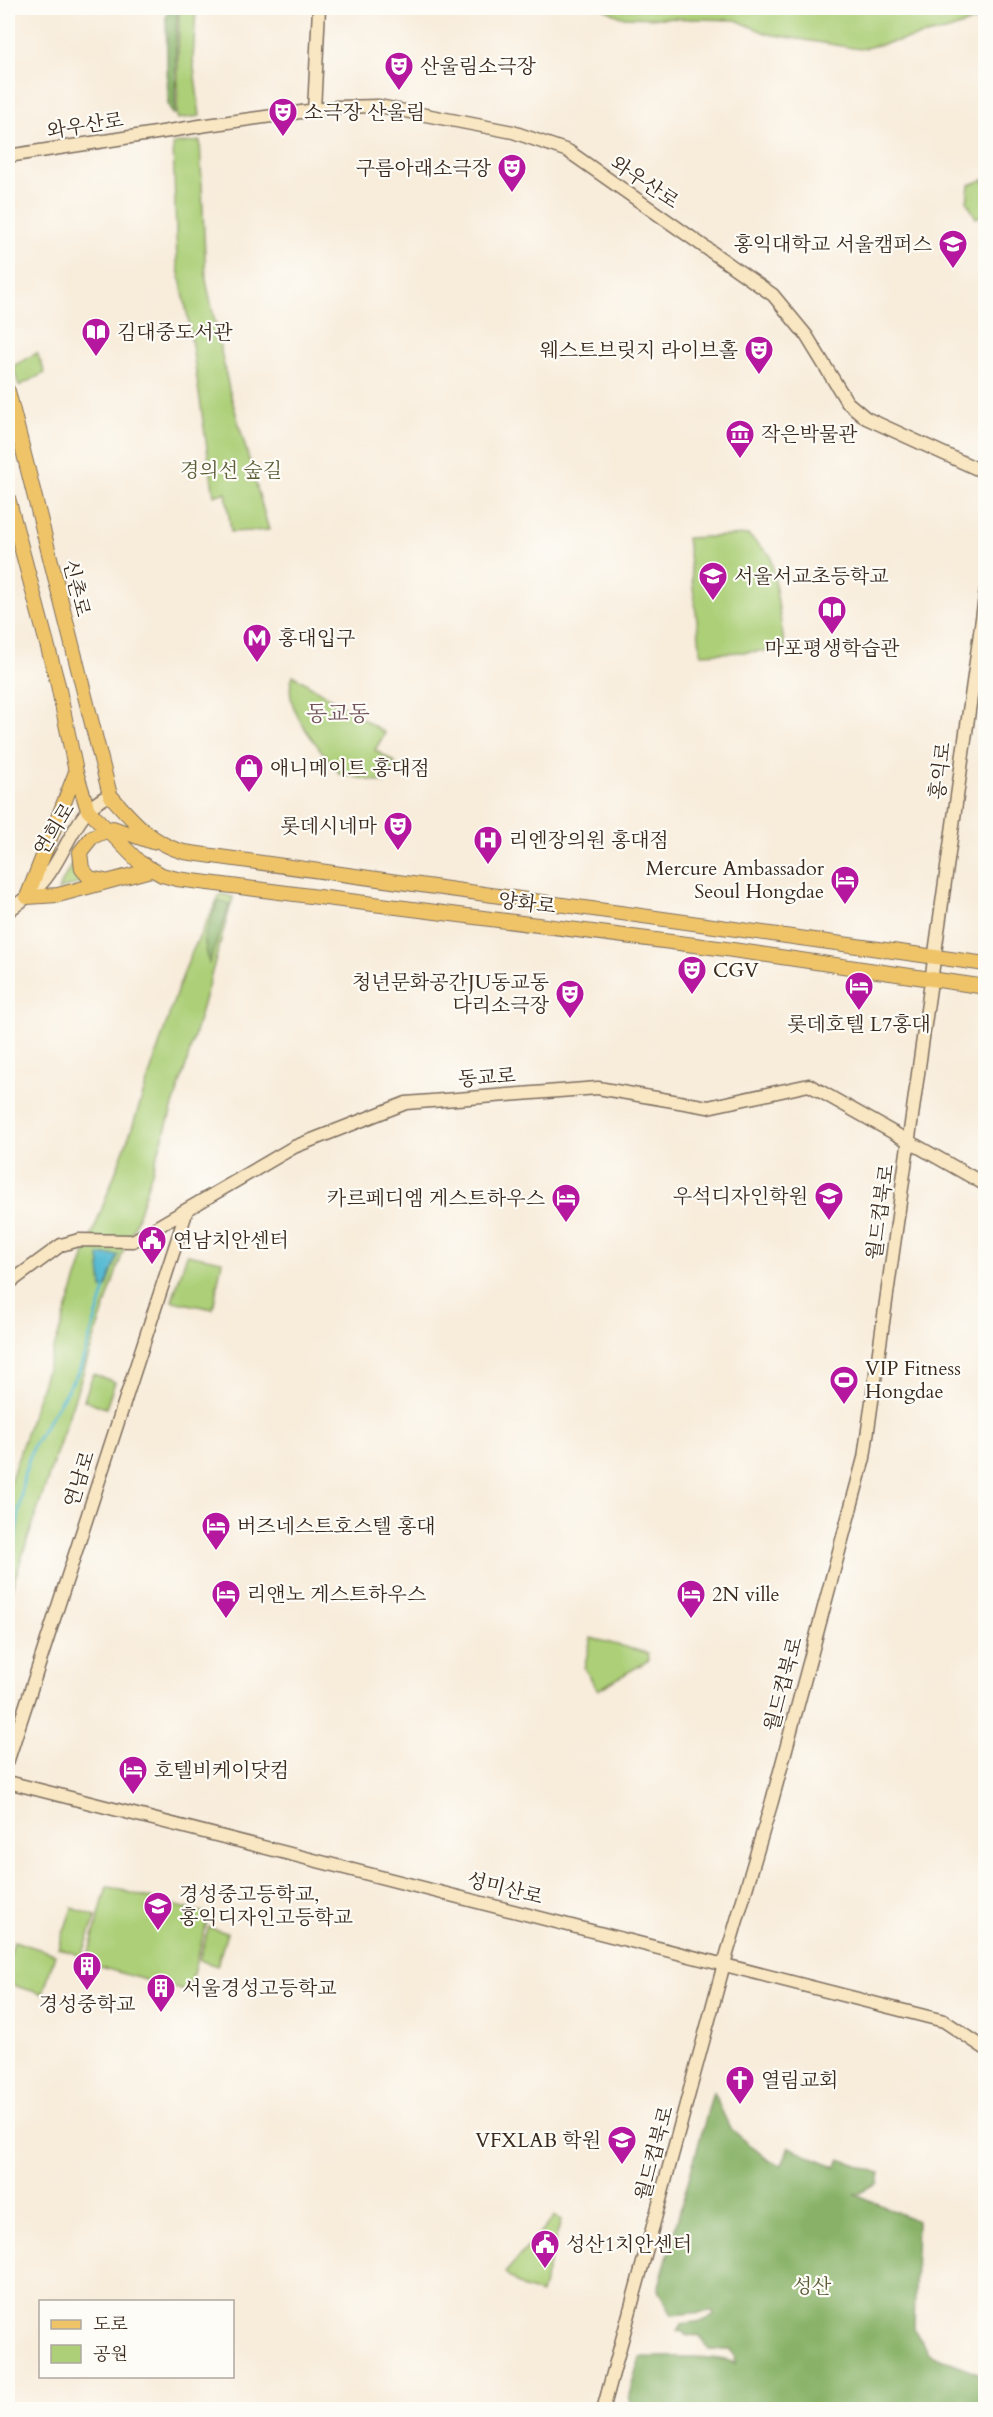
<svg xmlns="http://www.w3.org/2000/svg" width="993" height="2417" viewBox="0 0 993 2417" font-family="Cardo,'Noto Serif KR',serif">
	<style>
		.green { fill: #accf77; stroke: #747c4a; stroke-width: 1.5 }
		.forest { fill: #89b268; stroke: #626e43; stroke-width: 1.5 }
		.water { fill: #53b9d1; stroke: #477278; stroke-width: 1.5 }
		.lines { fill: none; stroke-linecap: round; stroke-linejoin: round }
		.stream { stroke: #53b9d1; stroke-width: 3 }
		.secondary-casing { stroke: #7d6e60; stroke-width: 15 }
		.primary-casing { stroke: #7d6e60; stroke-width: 16 }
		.secondary { stroke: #f9e7c3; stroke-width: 12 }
		.primary { stroke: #efc469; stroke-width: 14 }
		.secondary-bridge-casing { stroke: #7d6e60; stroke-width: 15; stroke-linecap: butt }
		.secondary-bridge { stroke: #f9e7c3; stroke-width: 12 }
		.labels { text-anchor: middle; stroke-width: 4.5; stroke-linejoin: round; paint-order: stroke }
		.poi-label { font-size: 20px; fill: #3b2a1e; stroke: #fdfcf7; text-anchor: start }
		.street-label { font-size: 20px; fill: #3b2a1e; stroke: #fdfcf7 }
		.park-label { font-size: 20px; fill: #5d5c39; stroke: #fdfcf7 }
		.quarter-label { font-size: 22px; fill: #73545c; stroke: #fdfcf7 }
	</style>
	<rect width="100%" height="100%" fill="#fdfcf7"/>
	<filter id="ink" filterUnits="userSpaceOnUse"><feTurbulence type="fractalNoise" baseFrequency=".0167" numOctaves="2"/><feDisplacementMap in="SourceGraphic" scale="12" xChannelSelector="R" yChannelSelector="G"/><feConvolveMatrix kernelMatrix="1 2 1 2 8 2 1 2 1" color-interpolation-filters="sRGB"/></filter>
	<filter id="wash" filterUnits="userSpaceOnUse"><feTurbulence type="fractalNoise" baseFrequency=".008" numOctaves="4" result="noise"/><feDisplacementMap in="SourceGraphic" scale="24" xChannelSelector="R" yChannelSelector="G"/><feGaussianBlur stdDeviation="1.35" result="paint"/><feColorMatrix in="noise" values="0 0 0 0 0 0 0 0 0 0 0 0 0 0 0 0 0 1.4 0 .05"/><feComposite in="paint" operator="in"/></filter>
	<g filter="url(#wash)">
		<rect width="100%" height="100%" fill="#f8ecda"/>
		<path class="green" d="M179,8h17l-3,51 7,57 -23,3z
			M602,8h383l1,9 -37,13 -89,19 -92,-15 -32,-14 -115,-3z
			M200,141l6,139 23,109 40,141 -38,2 -5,-40 -12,4 -26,-178 -11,-55 -4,-119z
			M985,179v35l-9,4 -9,-16 2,-17z
			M37,353l8,20 -26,13 -6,-20z
			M748,535l23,21 14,94 -84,4 -14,-116z
			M293,675l92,58 -10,17 21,13 -11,20 -45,-9c-19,-26 -61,-65 -47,-99z
			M72,863l4,11 8,8 -26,8z
			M220,894l13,3 -47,168 -52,163 -10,21 -116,350v-111l77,-234 47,-126 45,-137 14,-37z
			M187,1254l35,7 -9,48 -41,-8z
			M93,1374l22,8 -9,26 -22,-8z
			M591,1638l57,15 1,7 -51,30 -14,-22z
			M107,1886l102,29 -21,77 -102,-29z
			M72,1908l24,8 -14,40 -24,-8z
			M209,1927l18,6 -10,33 -18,-6z
			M14,1941l41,13 -12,40 -35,-10v-20z
			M555,2216l6,4 -20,74 -19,-7 -17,-14z"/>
		<path class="forest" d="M169,8h8l-2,106h-3l-4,-10 -2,-88z
			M218,901l12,3 -21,59 -5,-25z
			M713,2092l17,36 37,31 15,6 7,-18 47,20 4,-8 40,14 -2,10 -23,11 62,27 -3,108 14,24 57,23v33h-353l-3,-14 11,-38c26,1 72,-3 96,6l-1,-8 -5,-5h-21l-10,-15 -11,2 -4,-5 -6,-1 4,-7 21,-3 11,-5 -1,-5 -41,4 -14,-25z"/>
		<path class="water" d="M99,1255h19l-12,34 -4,-1z"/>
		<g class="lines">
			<path class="stream" d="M8,1578l4,-15 12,-88 9,-29 47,-77 25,-80"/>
		</g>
	</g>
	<g filter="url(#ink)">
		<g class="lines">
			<g class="secondary-casing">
				<path id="secondary" d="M314,111l5,-103
					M200,126l137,-19 42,-1 134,26 55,19 205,144 33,40 41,67 19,16 120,55
					M8,156l161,-25
					M8,911c13,-9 28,-20 38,-33 21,-27 31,-70 64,-83
					M8,1284l53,-39 18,-5 54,1 161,-94 112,-44 192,-15 110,19 101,-22 177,100
					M8,1760l179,-550
					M8,1782l936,239 42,28
					M603,2410l121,-446 48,-163 92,-343 122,-868"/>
			</g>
			<g class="primary-casing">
				<path id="primary" d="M8,391l102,404c21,24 42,49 74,57l802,112
					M8,498l50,187 18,87 12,38 51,52 23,13 15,4 549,70 260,38
					M76,772l-49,125 31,-2 93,-25
					M105,881l-15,-3 -8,-9 -2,-17 12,-15 21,-9 39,14"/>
			</g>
			<use href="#secondary" class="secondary"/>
			<use href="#primary" class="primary"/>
			<g class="secondary-bridge-casing">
				<path id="secondary-bridge" d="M169,131l31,-5"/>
			</g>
			<use href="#secondary-bridge" class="secondary-bridge"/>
		</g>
	</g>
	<defs>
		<g id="theatre-pin" transform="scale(1.5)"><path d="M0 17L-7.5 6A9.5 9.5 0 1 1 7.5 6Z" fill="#b5179e" stroke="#fdfcf7"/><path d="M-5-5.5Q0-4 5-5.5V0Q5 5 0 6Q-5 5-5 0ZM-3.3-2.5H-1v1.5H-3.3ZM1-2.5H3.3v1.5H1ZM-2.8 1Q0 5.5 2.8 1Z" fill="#fff"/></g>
		<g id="university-pin" transform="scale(1.5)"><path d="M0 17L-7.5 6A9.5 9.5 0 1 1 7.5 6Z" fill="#b5179e" stroke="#fdfcf7"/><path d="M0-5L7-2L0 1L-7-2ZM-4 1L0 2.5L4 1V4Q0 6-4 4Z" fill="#fff"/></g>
		<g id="library-pin" transform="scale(1.5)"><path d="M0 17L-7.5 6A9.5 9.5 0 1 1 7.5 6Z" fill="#b5179e" stroke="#fdfcf7"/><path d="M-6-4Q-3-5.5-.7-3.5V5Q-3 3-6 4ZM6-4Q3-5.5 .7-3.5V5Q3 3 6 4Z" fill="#fff"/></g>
		<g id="museum-pin" transform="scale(1.5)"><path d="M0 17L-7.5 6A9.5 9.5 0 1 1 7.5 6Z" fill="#b5179e" stroke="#fdfcf7"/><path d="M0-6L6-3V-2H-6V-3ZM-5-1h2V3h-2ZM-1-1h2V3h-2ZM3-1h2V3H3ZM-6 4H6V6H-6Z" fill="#fff"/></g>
		<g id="school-pin" transform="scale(1.5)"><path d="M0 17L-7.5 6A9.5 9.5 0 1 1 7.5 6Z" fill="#b5179e" stroke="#fdfcf7"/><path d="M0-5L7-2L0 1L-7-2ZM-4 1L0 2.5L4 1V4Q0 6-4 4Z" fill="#fff"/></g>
		<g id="metro-pin" transform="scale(1.5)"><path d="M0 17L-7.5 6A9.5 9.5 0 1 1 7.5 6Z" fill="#b5179e" stroke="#fdfcf7"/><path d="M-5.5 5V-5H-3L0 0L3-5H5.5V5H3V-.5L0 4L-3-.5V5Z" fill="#fff"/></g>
		<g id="shop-pin" transform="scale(1.5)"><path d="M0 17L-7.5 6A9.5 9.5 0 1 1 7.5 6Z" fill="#b5179e" stroke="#fdfcf7"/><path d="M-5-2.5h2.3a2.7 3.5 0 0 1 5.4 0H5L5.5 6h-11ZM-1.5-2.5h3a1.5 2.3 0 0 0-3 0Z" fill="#fff"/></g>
		<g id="hospital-pin" transform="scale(1.5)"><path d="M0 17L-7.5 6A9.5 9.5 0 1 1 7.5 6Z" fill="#b5179e" stroke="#fdfcf7"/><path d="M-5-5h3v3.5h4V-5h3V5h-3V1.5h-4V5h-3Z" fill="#fff"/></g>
		<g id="hotel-pin" transform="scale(1.5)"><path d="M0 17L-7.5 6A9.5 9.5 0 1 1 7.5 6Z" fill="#b5179e" stroke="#fdfcf7"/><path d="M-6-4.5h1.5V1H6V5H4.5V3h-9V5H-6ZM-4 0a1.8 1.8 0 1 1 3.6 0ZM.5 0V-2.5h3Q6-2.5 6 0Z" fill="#fff"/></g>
		<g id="civic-pin" transform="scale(1.5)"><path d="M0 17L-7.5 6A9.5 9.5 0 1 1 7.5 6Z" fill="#b5179e" stroke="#fdfcf7"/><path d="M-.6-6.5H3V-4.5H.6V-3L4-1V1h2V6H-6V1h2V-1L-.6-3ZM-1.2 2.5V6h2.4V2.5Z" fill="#fff"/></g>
		<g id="stadium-pin" transform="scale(1.5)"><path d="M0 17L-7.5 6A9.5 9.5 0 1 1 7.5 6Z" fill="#b5179e" stroke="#fdfcf7"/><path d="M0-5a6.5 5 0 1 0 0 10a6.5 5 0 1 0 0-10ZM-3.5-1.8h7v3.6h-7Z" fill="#fff"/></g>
		<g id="building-pin" transform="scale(1.5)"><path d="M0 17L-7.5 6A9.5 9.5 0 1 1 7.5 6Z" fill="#b5179e" stroke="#fdfcf7"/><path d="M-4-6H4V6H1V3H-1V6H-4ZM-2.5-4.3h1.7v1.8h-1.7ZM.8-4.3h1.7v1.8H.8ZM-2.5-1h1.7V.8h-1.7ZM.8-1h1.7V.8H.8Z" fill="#fff"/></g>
		<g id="church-pin" transform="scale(1.5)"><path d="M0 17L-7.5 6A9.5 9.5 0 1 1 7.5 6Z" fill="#b5179e" stroke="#fdfcf7"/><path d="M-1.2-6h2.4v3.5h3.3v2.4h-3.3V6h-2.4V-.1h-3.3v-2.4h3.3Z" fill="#fff"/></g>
	</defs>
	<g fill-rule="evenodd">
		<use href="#theatre-pin" x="399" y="66"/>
		<use href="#theatre-pin" x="283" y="112"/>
		<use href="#theatre-pin" x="512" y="168"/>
		<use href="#university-pin" x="953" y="244"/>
		<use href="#library-pin" x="96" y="332"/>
		<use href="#theatre-pin" x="759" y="350"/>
		<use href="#museum-pin" x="740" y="434"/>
		<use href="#school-pin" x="713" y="576"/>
		<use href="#library-pin" x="832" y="610"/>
		<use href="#metro-pin" x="257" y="638"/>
		<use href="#shop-pin" x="249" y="768"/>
		<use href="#theatre-pin" x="398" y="826"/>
		<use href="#hospital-pin" x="488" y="840"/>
		<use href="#hotel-pin" x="845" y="880"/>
		<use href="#theatre-pin" x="692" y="970"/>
		<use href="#hotel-pin" x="859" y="986"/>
		<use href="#theatre-pin" x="570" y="994"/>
		<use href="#university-pin" x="829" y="1196"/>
		<use href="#hotel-pin" x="566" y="1198"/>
		<use href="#civic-pin" x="152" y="1240"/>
		<use href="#stadium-pin" x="844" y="1380"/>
		<use href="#hotel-pin" x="216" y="1526"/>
		<use href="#hotel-pin" x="226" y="1594"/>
		<use href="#hotel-pin" x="691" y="1594"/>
		<use href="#hotel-pin" x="133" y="1770"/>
		<use href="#school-pin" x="158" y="1906"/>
		<use href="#building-pin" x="87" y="1966"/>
		<use href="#building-pin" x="161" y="1988"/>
		<use href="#church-pin" x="740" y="2080"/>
		<use href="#school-pin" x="622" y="2140"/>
		<use href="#civic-pin" x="545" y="2244"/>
	</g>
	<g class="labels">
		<g class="poi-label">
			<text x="420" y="73">산울림소극장</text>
			<text x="304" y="119">소극장 산울림</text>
			<text x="491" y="175" text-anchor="end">구름아래소극장</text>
			<text x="932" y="251" text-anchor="end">홍익대학교 서울캠퍼스</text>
			<text x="117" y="339">김대중도서관</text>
			<text x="738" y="357" text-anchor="end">웨스트브릿지 라이브홀</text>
			<text x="761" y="441">작은박물관</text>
			<text x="734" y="583">서울서교초등학교</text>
			<text x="278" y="645">홍대입구</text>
			<text x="832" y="655" text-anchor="middle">마포평생학습관</text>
			<text x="270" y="775">애니메이트 홍대점</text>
			<text x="377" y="833" text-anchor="end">롯데시네마</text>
			<text x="509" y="847">리엔장의원 홍대점</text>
			<text x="824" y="875" text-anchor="end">Mercure Ambassador<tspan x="824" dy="23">Seoul Hongdae</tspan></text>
			<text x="713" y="977">CGV</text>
			<text x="549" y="989" text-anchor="end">청년문화공간JU동교동<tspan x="549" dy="23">다리소극장</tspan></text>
			<text x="859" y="1031" text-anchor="middle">롯데호텔 L7홍대</text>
			<text x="808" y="1203" text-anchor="end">우석디자인학원</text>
			<text x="545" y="1205" text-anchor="end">카르페디엠 게스트하우스</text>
			<text x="173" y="1247">연남치안센터</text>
			<text x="865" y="1375">VIP Fitness<tspan x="865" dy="23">Hongdae</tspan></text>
			<text x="237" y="1533">버즈네스트호스텔 홍대</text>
			<text x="247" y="1601">리앤노 게스트하우스</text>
			<text x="712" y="1601">2N ville</text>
			<text x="154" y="1777">호텔비케이닷컴</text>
			<text x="179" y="1901">경성중고등학교,<tspan x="179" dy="23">홍익디자인고등학교</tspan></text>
			<text x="182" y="1995">서울경성고등학교</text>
			<text x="87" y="2011" text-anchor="middle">경성중학교</text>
			<text x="761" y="2087">열림교회</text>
			<text x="601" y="2147" text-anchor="end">VFXLAB 학원</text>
			<text x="566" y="2251">성산1치안센터</text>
		</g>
		<g class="street-label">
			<text transform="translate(85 125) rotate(-9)" y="7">와우산로</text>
			<text transform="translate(645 182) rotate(34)" y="7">와우산로</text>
			<text transform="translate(77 588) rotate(76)" y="7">신촌로</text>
			<text transform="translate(940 771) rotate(-83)" y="7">홍익로</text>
			<text transform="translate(54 829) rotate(-58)" y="7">연희로</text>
			<text transform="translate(527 903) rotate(7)" y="7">양화로</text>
			<text transform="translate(487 1077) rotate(-4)" y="7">동교로</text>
			<text transform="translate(880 1212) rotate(-82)" y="7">월드컵북로</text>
			<text transform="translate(79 1479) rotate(-72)" y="7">연남로</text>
			<text transform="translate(783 1684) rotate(-75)" y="7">월드컵북로</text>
			<text transform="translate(505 1888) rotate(14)" y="7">성미산로</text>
			<text transform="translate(654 2153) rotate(-75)" y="7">월드컵북로</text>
		</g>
		<g class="park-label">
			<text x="231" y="477">경의선 숲길</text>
			<text x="812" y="2293">성산</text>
		</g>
		<g class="quarter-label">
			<text x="338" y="721">동교동</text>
		</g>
	</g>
	<rect width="993" height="2417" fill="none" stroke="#fdfcf7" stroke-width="30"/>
	<rect x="39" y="2300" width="195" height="78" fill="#fdfcf7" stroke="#afa8a0" stroke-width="1.5"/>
	<rect x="51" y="2320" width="30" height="9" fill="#efc469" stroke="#afa8a0" stroke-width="1.5"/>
	<text x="93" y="2330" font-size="18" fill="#3b2a1e">도로</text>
	<rect x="51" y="2345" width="30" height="18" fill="#accf77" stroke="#afa8a0" stroke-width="1.5"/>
	<text x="93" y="2360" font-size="18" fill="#3b2a1e">공원</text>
</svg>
